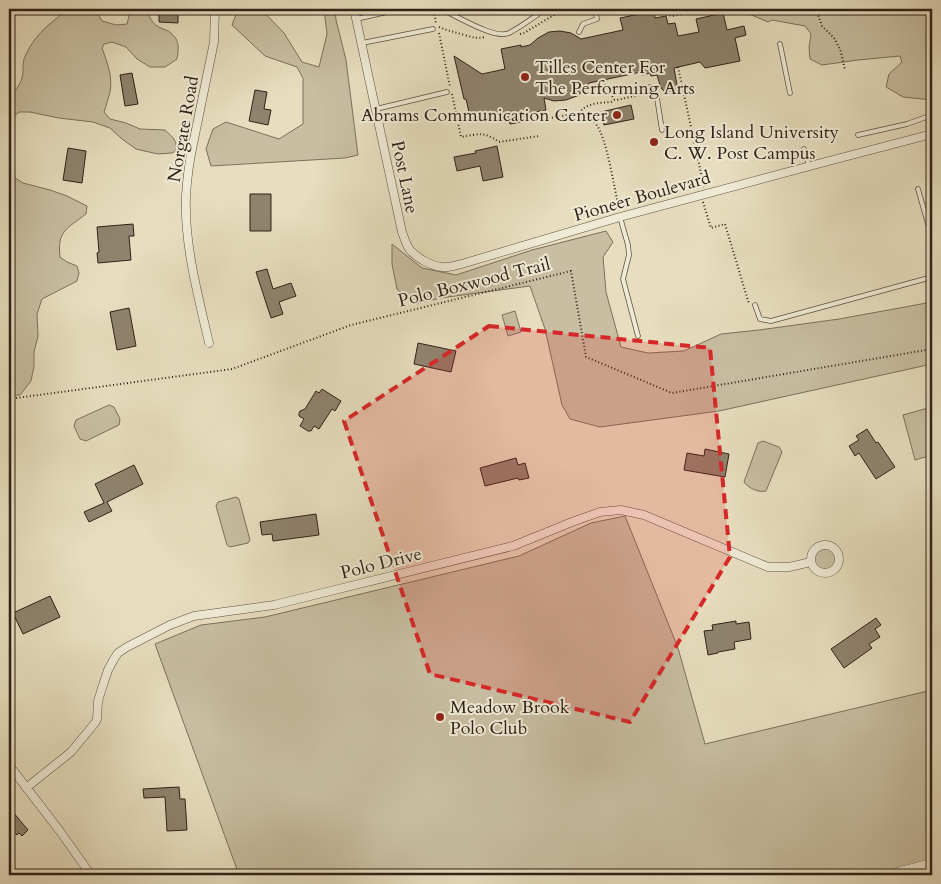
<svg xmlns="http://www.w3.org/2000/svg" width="941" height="884" viewBox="0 0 941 884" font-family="Cardo,serif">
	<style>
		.green { fill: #c8bea2; stroke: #7c705c }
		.building { fill: #8f836e; stroke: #2f2117 }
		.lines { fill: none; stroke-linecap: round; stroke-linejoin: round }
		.service-casing { stroke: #5d5041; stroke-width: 5.5 }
		.minor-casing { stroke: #5d5041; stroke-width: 9 }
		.path { stroke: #2f2117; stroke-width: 2; stroke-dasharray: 1 2.5; stroke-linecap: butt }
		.service { stroke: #efead5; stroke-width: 4 }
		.minor { stroke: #efead5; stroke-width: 8 }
		.marked { fill: #d62828; fill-opacity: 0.2; stroke: #d62828; stroke-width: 4; stroke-dasharray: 10 6; stroke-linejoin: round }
		.poi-dot { fill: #8f2418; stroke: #efead5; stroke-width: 2 }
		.labels { text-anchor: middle; stroke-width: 4; stroke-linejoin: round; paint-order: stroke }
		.poi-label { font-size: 18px; fill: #2f2117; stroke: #efead5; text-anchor: start }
		.street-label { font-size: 18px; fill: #2f2117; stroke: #efead5 }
	</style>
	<rect width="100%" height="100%" fill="#e7debf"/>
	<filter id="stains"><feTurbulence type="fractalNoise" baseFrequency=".004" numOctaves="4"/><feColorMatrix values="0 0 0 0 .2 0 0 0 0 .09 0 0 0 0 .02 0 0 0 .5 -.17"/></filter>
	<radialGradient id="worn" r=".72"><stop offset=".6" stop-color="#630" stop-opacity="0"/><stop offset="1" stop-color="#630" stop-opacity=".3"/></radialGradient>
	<path class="green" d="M66,9h32v5l4,7 14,4 11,-1 2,-8v-7h17c3,6 5,13 11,17 3,2 7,3 11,5 12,8 11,16 9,28l-12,8h-15l-13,-8 -11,-12 -14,-5 -8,2 -2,4c5,14 11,29 8,44 -2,7 -4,14 -6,20l6,7 16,4 14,6 25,1c7,7 13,10 11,21l-4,2 -14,1 -22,-5 -14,-10 -12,-11 -17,-6 -34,-4 -29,-6h-11l-10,9v-24c8,-7 14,-16 14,-27 0,-4 0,-7 1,-11 8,-21 23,-34 41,-47z
		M238,9h23l23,24 18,29 17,5 8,-33 -3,-25h11l1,11 10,40 12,95 -13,3 -134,8 -5,-17 7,-20 13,-7 53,17 24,-15v-46l-6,-11 -32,-11 -33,-31z
		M741,9h191v91l-29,-3 -17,-10 3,-13 13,-12 -2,-6 -42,4 -36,5 -12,-6 -1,-11 2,-14 -6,-8 -33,-6 -4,2 -26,-11z
		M9,174l14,9 27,7 17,6 20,10 -1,8c-19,15 -29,16 -26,43l7,5 10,4 2,7 -2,8 -35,18 -5,15 1,22 -4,16v14l-3,15 -11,14 -11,1z
		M606,231l7,11 -10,15 3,35 15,55 27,6 36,-2 37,-17 38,-4 80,-11 93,-17v62l-213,47 -119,16 -30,-8 -8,-14 -17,-76 -15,-43 -90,12 -24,6 -19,-15 -5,-25v-20l30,24 34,7 76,-25z
		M515,311l6,21 -13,4 -6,-21z
		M109,405l5,2 6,12 -1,6 -33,16 -6,-2 -6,-13 2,-6z
		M928,408l4,16v31l-17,5 -12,-45z
		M763,441l16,6 3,5 -16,39c-7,2 -18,-3 -22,-9l14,-39z
		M236,497l3,2 11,41 -2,3 -18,4 -3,-2 -11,-39 2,-4z
		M625,516l53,132 27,96 227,-54v185h-693l-84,-231 46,-19 64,-8 254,-61 72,-33z
		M813 559a12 12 0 1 1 24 0a12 12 0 1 1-24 0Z"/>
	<path class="building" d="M159,9l19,1v13l-19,-1z
		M654,11l1,7 11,-2 2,8 7,-1 3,13 21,-4 -3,-13 27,-6 4,17 17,-4 2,9 -11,3 5,23 -35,7 -5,-6 -26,6 3,17 -2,5 -5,3 -5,-1 -4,-4 -4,-13 -6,1 -1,-3 -8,2 -1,-3 -52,11 -4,6 -8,7 -11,4 -12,1 -10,-3 2,12 -21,4 1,7 -16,3 -3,-11 -36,8 -5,-22h-2l-10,-43 28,18 23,-5 -4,-20 20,-4v2l9,-2 8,-7 11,-6 11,-1 11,2 10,6 42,-9 -3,-12z
		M132,73l6,31 -13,2 -5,-31z
		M255,90l12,2 -3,17 7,1 -3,15 -19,-4z
		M631,105l3,14 -30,6 -3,-13z
		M497,146l6,31 -20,4 -3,-15 -23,5 -3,-14 22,-4 -1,-2z
		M68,148l18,3 -4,32 -19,-3z
		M250,194h21v37h-21z
		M133,224l1,12h-5l2,24 -33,3 -1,-10 2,-1 -2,-25z
		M267,269l6,20 18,-6 5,13 -17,6 4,12 -12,4 -15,-46z
		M129,308l7,38 -19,4 -7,-38z
		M418,343l38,8 -5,21 -37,-8z
		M322,389l19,12 -6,10 -3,-2 -13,20 -5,-3 -3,5h-3l-8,-5 4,-7 -5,-3v-3l1,-2 5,-2 11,-18 3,2z
		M867,429l9,14 2,-1 17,25 -19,12 -17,-26 -4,3 -6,-10 10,-6 -3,-4z
		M705,449l24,5 -4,23 -41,-7 3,-17 17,3z
		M516,458l2,7 7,-2 4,15 -10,2 -1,-2 -33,8 -5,-18z
		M134,465l9,19 -36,18 5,9 -23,11 -5,-10 20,-9 -9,-19z
		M316,514l3,21 -46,6 -1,-7 -10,1 -2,-13z
		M50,596l10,21 -37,17 -10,-21z
		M876,618l5,7 -6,4 5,8 -11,7 3,4 -28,20 -13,-19z
		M736,621v3l13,-2 2,17 -17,3 1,7 -17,3v1l-10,2 -4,-24 9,-1 -1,-5z
		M179,787l1,12h5l2,31 -20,1 -2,-34 -21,1 -1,-9z
		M13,812l15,18 -6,6 -3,-3 -2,2 -8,-10v-9z"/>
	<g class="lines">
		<g class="service-casing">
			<path id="service" d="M440,9c16,6 54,31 69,24 12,-6 26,-17 37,-24
				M356,19l44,-10
				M579,32l4,-8 14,-5 -2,-10
				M362,43l71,-14
				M780,44l10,49
				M650,87l7,11 5,32
				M376,109l71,-17
				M858,135l49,-11 25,-9
				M804,149l5,17
				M918,189l14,49
				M620,217l8,28 1,10 -6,24 15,57
				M755,305l5,14 11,2 161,-44"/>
		</g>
		<g class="minor-casing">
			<path id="minor" d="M354,9l48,223c2,5 4,13 8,18 7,8 21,16 32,17 7,1 16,-2 23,-4l155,-46 205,-55 107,-28
				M209,343c-11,-48 -25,-98 -23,-148 1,-15 3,-31 6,-46l22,-107 1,-33
				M811 559a14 14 0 1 1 28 0a14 14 0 1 1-28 0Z
				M9,765l50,65 32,45
				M26,788l45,-36 24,-29 2,-4 1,-18 4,-13 6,-18 6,-11 4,-6 9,-6 43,-22 24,-9 80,-11 239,-59 59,-24 28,-10 21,-2 23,5 124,52h21l22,-5
				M885,875l47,-12"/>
		</g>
		<path class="path" d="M604,9c13,7 23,5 36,0
			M659,9l1,4 13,3 34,-7
			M816,9l6,17 13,13 6,13 4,18
			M434,11l2,13
			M439,27c9,4 16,5 25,8 8,2 13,4 21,2
			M439,33l11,54
			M520,34l4,-1 40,-24
			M678,67l26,120
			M605,84l9,15
			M452,94l9,43c19,-3 22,-6 38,5l40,-6
			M579,113c7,-10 20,-10 32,-11l3,-2h3l26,-6
			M545,119l34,-6c7,1 12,5 17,11 11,14 18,64 23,84
			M703,202l8,26 14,-4 24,80
			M9,399l223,-30 119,-44 220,-54 15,86 86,36 260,-44"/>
		<use href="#service" class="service"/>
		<use href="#minor" class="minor"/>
	</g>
	<path class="marked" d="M489,326l221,22 20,209 -100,165 -200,-48 -86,-253z"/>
	<g class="poi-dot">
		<circle cx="525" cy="77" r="5"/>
		<circle cx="617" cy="115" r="5"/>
		<circle cx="654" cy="142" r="5"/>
		<circle cx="440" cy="717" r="5"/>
	</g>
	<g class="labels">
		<g class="poi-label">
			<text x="535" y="73">Tilles Center For<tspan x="535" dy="21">The Performing Arts</tspan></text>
			<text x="607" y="121" text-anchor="end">Abrams Communication Center</text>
			<text x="664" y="138">Long Island University<tspan x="664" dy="21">C. W. Post Campus</tspan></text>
			<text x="450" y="713">Meadow Brook<tspan x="450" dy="21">Polo Club</tspan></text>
		</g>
		<g class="street-label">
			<text transform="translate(183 129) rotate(-80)" y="6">Norgate Road</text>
			<text transform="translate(405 177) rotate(78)" y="6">Post Lane</text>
			<text transform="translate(642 196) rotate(-16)" y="6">Pioneer Boulevard</text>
			<text transform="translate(474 282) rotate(-14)" y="6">Polo Boxwood Trail</text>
			<text transform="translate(381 563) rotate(-14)" y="6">Polo Drive</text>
		</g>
	</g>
	<rect width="941" height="884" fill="none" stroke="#e7debf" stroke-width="30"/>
	<rect x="10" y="10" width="921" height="864" fill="none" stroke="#2f2117" stroke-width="2.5"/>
	<rect x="15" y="15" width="911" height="854" fill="none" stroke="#2f2117"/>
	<rect width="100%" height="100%" filter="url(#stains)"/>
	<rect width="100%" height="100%" fill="url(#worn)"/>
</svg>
